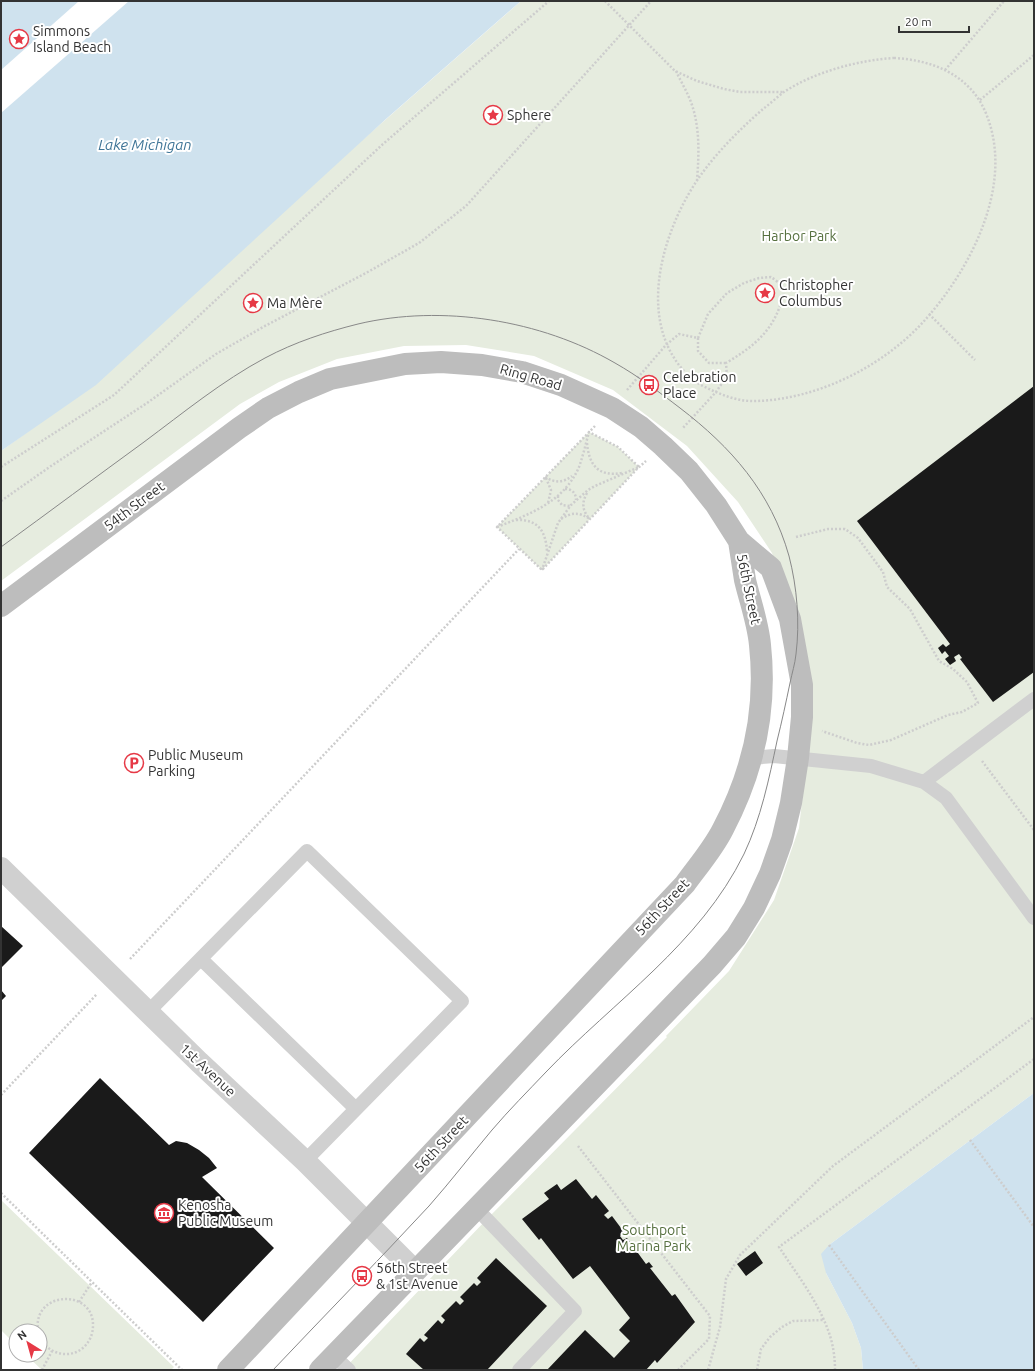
<svg xmlns="http://www.w3.org/2000/svg" width="1035" height="1371" viewBox="0 0 1035 1371" font-family="Ubuntu,sans-serif">
	<style>
		.green { fill: #e6ecdf }
		.water { fill: #cfe2ee }
		.pier { fill: #fff }
		.building { fill: #1a1a1a }
		.lines { fill: none; stroke-linecap: round; stroke-linejoin: round }
		.path { stroke: #cdcdcd; stroke-width: 2.5; stroke-dasharray: 2 2; stroke-linecap: butt }
		.lane { stroke: #d0d0d0; stroke-width: 14 }
		.street { stroke: #d0d0d0; stroke-width: 22 }
		.secondary { stroke: #bdbdbd; stroke-width: 22 }
		.tram { stroke: #888; stroke-width: 1 }
		.labels { text-anchor: middle; stroke-width: 4; stroke-linejoin: round; paint-order: stroke }
		.poi-label { font-size: 14px; fill: #333; stroke: #fff; text-anchor: start }
		.park-label { font-size: 14px; fill: #56703f; stroke: #fff }
		.street-label { font-size: 14px; fill: #333; stroke: #fff }
		.water-label { font-size: 15px; font-style: italic; fill: #3f7597; stroke: #fff }
	</style>
	<rect width="100%" height="100%" fill="#fff"/>
	<path class="green" d="M521,1h513v1092l-205,152 -3,28 26,50 9,25 2,22h-520l143,-150 181,-183 -1,-1 63,-65 45,-71 25,-72 13,-116 -6,-61 -34,-98 -34,-51 -51,-56 -74,-56 -79,-34 -68,-11 -62,1 -67,13 -58,23 -39,22 -239,177v-130l32,-23z
		M589,432l29,15 21,20 -97,103 -45,-43z
		M1,1200l173,167 -3,3h-129l-16,-15h14v-24h-24v14l-15,-15z"/>
	<path class="water" d="M1,1h520l-135,118 -290,266 -95,66z
		M1034,1093v277h-171l-2,-22 -9,-25 -26,-50 -5,-19 8,-9z"/>
	<path class="pier" d="M79,1h50l-128,112v-43z"/>
	<path class="building" d="M1034,386v286l-41,30 -33,-43 2,-1 -3,-4 -5,3 2,4 -6,4 -5,-6 4,-3 -4,-5 -3,3 -4,-6 5,-4 3,3 4,-3 -93,-123z
		M1,926l22,20 -22,22z
		M1,990l5,6 -5,5z
		M100,1078l69,67 7,-4 11,2 12,7 10,8 8,10 -15,9 72,71 -71,74 -174,-169z
		M576,1179l16,20 4,-4 13,16 -5,4 4,4 4,-3 12,16 -4,4 3,4 4,-2 19,26 3,-2 4,5 -3,1 22,28 3,-2 20,28 -38,41 -2,-3 -9,10h-99l38,-40 29,28 16,-17 -11,-11 11,-12 -40,-52 -17,13 -32,-41 -2,2 -17,-21 27,-20 -5,-6 13,-9 4,6z
		M755,1251l8,12 -17,13 -9,-12z
		M496,1258l51,48 -60,64h-63l-18,-16 14,-16 4,4 4,-4 -4,-3 14,-15 4,4 3,-4 -4,-4 15,-15 4,4 4,-4 -4,-4 14,-14 3,3 4,-4 -4,-4z"/>
	<g class="lines">
		<path class="path" d="M605,1l70,70 22,10 27,8 16,3h43
			M894,58c39,2 75,17 91,53 31,71 -13,156 -60,209 -41,46 -107,79 -168,81 -20,1 -38,-7 -56,-16 -20,-12 -33,-33 -39,-55 -13,-49 8,-110 36,-151 18,-26 41,-49 65,-70 7,-5 14,-12 21,-17 30,-20 75,-32 110,-34z
			M945,70l59,-69
			M676,71c5,11 12,22 16,34 8,24 7,50 5,75
			M980,100l54,-45
			M929,314l46,46
			M698,338v13l11,12h17
			M627,390l39,-45 13,-11 19,4 10,-24 19,-21 17,-10 15,-5 12,-1c3,2 7,5 10,8 5,7 2,14 -1,21 -10,28 -29,42 -54,57l1,13 -11,16 -34,37
			M595,426l-98,101 45,43 95,-101 9,-8
			M587,443c2,22 11,34 35,30
			M1,467l113,-72 269,-251 166,-143
			M545,477c10,6 18,6 27,-1
			M546,478l5,12 -3,13
			M565,489c7,0 11,4 11,11
			M587,493c-5,9 -5,16 1,24
			M558,496v4l4,5 8,1
			M1,501l50,-35 96,-63 69,-49 47,-27 103,-54 53,-30 47,-37 185,-205
			M561,519c11,-7 18,-7 29,0
			M516,520c22,-1 30,11 31,32
			M497,527c33,-13 67,-25 82,-60 4,-11 7,-24 10,-35l29,15 21,20 -44,19 -7,4 -17,15 -13,18 -16,47
			M796,537l32,-8h17l13,9 25,34 4,15 23,22 29,52 14,8 14,13 11,21 -16,9 -14,3 -57,25 -22,5 -12,-2 -35,-12
			M982,761l52,69
			M130,959l389,-410
			M1,1095l96,-101
			M970,1140l64,87
			M578,1146l132,170 -1,23 -31,31
			M1,1193l181,177
			M829,1245l90,125
			M79,1302l13,-20
			M38,1331c-6,-40 55,-43 55,-6 0,9 -3,16 -9,22 -14,13 -36,7 -44,-9
			M42,1370l10,-19
			M708,1370l12,-43 6,-48 14,-24 93,-89 201,-149
			M757,1370l4,-21 9,-12 12,-10 11,-6 31,-1
			M835,1370c0,-13 -2,-27 -7,-40 -11,-30 -32,-57 -49,-83l255,-188"/>
		<path class="lane" d="M752,758l22,-2 97,10 53,16 22,16 88,120
			M924,782l110,-83
			M201,959l155,150
			M148,1012l159,-161 155,150 -157,160
			M476,1208l99,103 -56,59
			M334,1356l15,14"/>
		<path class="street" d="M1,868l198,194 106,99 110,110"/>
		<path class="secondary" d="M1,606l238,-178 29,-20 31,-16 31,-13 75,-15 36,-2 41,3 40,7 39,13 51,23 29,19 22,19 26,25 27,34 23,36 32,27 19,51 12,66v32l-4,41 -7,45 -9,37 -12,34 -16,34 -18,29 -24,28 -392,405
			M228,1370l457,-486c13,-18 28,-35 38,-55 30,-57 44,-120 37,-184 -2,-22 -10,-44 -15,-65 -2,-13 -4,-26 -6,-39"/>
		<path class="tram" d="M1,547c48,-35 95,-70 143,-105 39,-29 78,-61 121,-84 30,-16 61,-26 93,-34 84,-20 183,-4 257,39 23,13 44,29 65,45 51,39 91,84 109,148 8,31 11,66 7,98 -1,10 -4,19 -6,29 -4,19 -8,38 -13,58 -8,38 -16,77 -33,113 -44,90 -130,147 -198,218 -18,19 -37,38 -54,58 -21,25 -41,51 -63,76 -51,55 -104,109 -156,164"/>
	</g>
	<defs>
		<g id="sight-ring" transform="scale(1)"><circle r="9.5" fill="#fff" stroke="#e63946" stroke-width="1.5"/><path d="M0-6L1.8-2.2L6-1.7L2.9 1.2L3.7 5.4L0 3.3L-3.7 5.4L-2.9 1.2L-6-1.7L-1.8-2.2Z" fill="#e63946"/></g>
		<g id="bus-ring" transform="scale(1)"><circle r="9.5" fill="#fff" stroke="#e63946" stroke-width="1.5"/><path d="M-5-6H5V4H4V6H2V4H-2V6H-4V4H-5ZM-3.5-4V0h7V-4ZM-3.5 1.2v1.5H-2V1.2ZM2 1.2v1.5H3.5V1.2Z" fill="#e63946"/></g>
		<g id="parking-ring" transform="scale(1)"><circle r="9.5" fill="#fff" stroke="#e63946" stroke-width="1.5"/><path d="M-3.5-5.5H1a3.5 3.5 0 0 1 0 7H-1V5.5H-3.5ZM-1-3.4V-.6H.8a1.4 1.4 0 0 0 0-2.8Z" fill="#e63946"/></g>
		<g id="museum-ring" transform="scale(1)"><circle r="9.5" fill="#fff" stroke="#e63946" stroke-width="1.5"/><path d="M0-6L6-3V-2H-6V-3ZM-5-1h2V3h-2ZM-1-1h2V3h-2ZM3-1h2V3H3ZM-6 4H6V6H-6Z" fill="#e63946"/></g>
	</defs>
	<g fill-rule="evenodd">
		<use href="#sight-ring" x="19" y="39"/>
		<use href="#sight-ring" x="493" y="115"/>
		<use href="#sight-ring" x="765" y="293"/>
		<use href="#sight-ring" x="253" y="303"/>
		<use href="#bus-ring" x="649" y="385"/>
		<use href="#parking-ring" x="134" y="763"/>
		<use href="#museum-ring" x="164" y="1213"/>
		<use href="#bus-ring" x="362" y="1276"/>
	</g>
	<g class="labels">
		<g class="poi-label">
			<text x="33" y="36">Simmons<tspan x="33" dy="16">Island Beach</tspan></text>
			<text x="507" y="120">Sphere</text>
			<text x="779" y="290">Christopher<tspan x="779" dy="16">Columbus</tspan></text>
			<text x="267" y="308">Ma Mère</text>
			<text x="663" y="382">Celebration<tspan x="663" dy="16">Place</tspan></text>
			<text x="148" y="760">Public Museum<tspan x="148" dy="16">Parking</tspan></text>
			<text x="178" y="1210">Kenosha<tspan x="178" dy="16">Public Museum</tspan></text>
			<text x="376" y="1273">56th Street<tspan x="376" dy="16">&amp; 1st Avenue</tspan></text>
		</g>
		<g class="park-label">
			<text x="799" y="241">Harbor Park</text>
			<text x="654" y="1235">Southport<tspan x="654" dy="16">Marina Park</tspan></text>
		</g>
		<g class="street-label">
			<text transform="translate(531 377) rotate(16)" y="5">Ring Road</text>
			<text transform="translate(134 506) rotate(-37)" y="5">54th Street</text>
			<text transform="translate(749 589) rotate(78)" y="5">56th Street</text>
			<text transform="translate(662 907) rotate(-47)" y="5">56th Street</text>
			<text transform="translate(208 1070) rotate(43)" y="5">1st Avenue</text>
			<text transform="translate(441 1144) rotate(-47)" y="5">56th Street</text>
		</g>
		<g class="water-label">
			<text x="145" y="150">Lake Michigan</text>
		</g>
	</g>
	<rect width="1035" height="1371" fill="none" stroke="#333333" stroke-width="4"/>
	<g transform="translate(28 1343) rotate(323)"><circle r="19" fill="#ffffff" stroke="#adadad"/>
	<path d="M0-3L7 15L0 10L-7 15Z" fill="#e63946"/>
	<text y="-6" font-size="11" font-weight="bold" text-anchor="middle" fill="#333333">N</text>
	</g>
	<path d="M899 26v6h70v-6" fill="none" stroke="#333333" stroke-width="2"/>
	<text x="905" y="26" font-size="12" fill="#333333" stroke="#ffffff" stroke-width="3" paint-order="stroke">20 m</text>
</svg>
